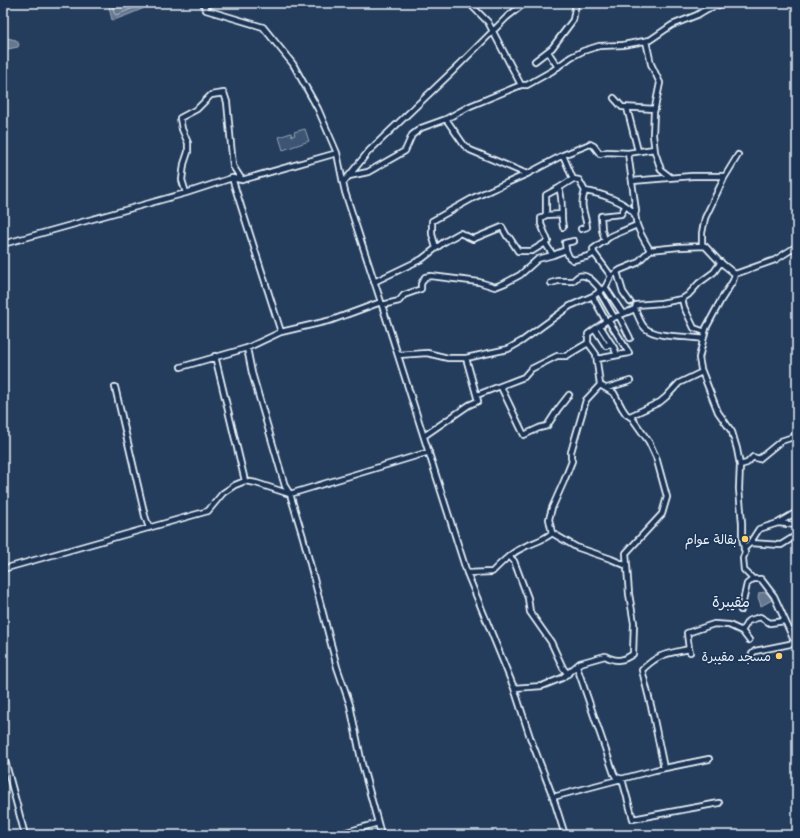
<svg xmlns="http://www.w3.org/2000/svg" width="800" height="838" viewBox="0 0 800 838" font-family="Dekko,'Playpen Sans Arabic',sans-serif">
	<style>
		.green { fill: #3e5472; stroke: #93a2b5 }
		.water { fill: #657890; stroke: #99a8ba }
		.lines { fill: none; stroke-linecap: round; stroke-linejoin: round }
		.shore { stroke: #b4c1ce; stroke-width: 1 }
		.minor-casing { stroke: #e8f1f8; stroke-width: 8 }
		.minor { stroke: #1d3557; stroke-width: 4.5 }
		.poi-dot { fill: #ffd166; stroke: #1d3557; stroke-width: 1.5 }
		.labels { text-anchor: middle; stroke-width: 3.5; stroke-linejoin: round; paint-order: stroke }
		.poi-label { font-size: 13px; fill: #e8f1f8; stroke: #1d3557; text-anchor: end }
		.quarter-label { font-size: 15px; fill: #e8f1f8; stroke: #1d3557 }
	</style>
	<rect width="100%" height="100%" fill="#253d5d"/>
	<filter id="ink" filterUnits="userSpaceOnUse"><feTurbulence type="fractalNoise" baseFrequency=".025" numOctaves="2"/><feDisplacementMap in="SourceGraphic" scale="8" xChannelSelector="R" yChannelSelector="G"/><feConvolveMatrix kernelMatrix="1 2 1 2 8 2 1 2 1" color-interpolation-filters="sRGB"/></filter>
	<g filter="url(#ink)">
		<path class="green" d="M305,129l4,12 -26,9 -4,-13 12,-4 1,3 3,-1 -1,-3z"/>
		<path class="water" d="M108,3h58l-12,4 -5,-1 -19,8 -16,6h-2z
			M3,37l13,3 3,4 -1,3 -15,3z
			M765,592l6,4 1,4 -11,6 -3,-9 1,-4z"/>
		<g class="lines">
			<path class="shore" d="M112,3l2,10 2,2 30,-12"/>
			<g class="minor-casing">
				<path id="minor" d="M203,3l3,7 57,17 30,37 25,45 19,44 6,30
					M472,3l1,4 15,15 33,63
					M527,3l-6,3 -14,11 -53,53 -85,81 -26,32 2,9 36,110 86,271 47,115 16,49 23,60 12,38
					M646,41l5,23 9,19 -6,29 -1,23 2,17 6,18 9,7
					M548,52l10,15
					M535,61l17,-13 21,-28 3,-17
					M614,98l8,9 33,2
					M627,108l11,43
					M446,119l18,26 6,5 57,24
					M628,153l8,58 -1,4
					M349,176l19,-4 37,-21 7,-16 9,-7 25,-9 24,-13 51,-21h6l25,-14 19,-14 12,-6 16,-5 24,-1 27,-5 22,-15 25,-10 10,-6 18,-6
					M232,178l49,154
					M573,179l6,1 6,11c-6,17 0,20 2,36l-6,2
					M632,181l60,-5h33
					M559,188l-13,7v20l16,-1
					M585,191c14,2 43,11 50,24 1,3 1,7 2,10 3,9 8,17 13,25
					M186,193l-4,-13 2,-16 4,-12v-9l-6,-14 -2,-11 17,-9 14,-14 13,-2 3,9 6,64 9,14
					M563,227c-3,-13 1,-26 -4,-39l14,-9 -10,-24
					M605,241l-3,-11 -1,-14 20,-2 4,-7
					M545,243l3,-2 -7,-17v-6l5,-3
					M3,244l183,-51 46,-15 10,2 95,-27
					M702,246v-13l3,-15 19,-40 14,-23
					M436,248l-4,-14v-13l43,-24 52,-23 36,-19 27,-11 4,2 6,8 7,-2 21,1 26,-4
					M566,250l-1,-7 9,-2
					M594,253l-1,-4 18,-13 26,-11
					M617,272l6,20 7,10
					M374,282l48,-23 22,-17 16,-9 13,6 29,-12 5,9 2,1 9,14h14l13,-8 8,12 13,-5 3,7 4,3 16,-4 5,-3 17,23
					M551,283l7,-2h15c2,-2 4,-4 6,-5 9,-3 17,9 22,14
					M605,287l18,27
					M599,291l15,26
					M593,296l2,5 11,20
					M682,299l2,8 10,21 11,4
					M382,305l17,-4 5,-6 17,-6v-5l4,-7 6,-1 48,6 16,5 10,-4 15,-8 18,-16 15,-4
					M635,309l1,-4 25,-2 21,-4 6,-4 11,-12 15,-11 7,-10
					M619,316l11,22
					M600,326l14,22 3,7
					M595,329l11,17 5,-3
					M247,348l5,25 33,113 5,8 13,43 34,130 13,38 12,59 16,59
					M398,355l29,-2 21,5h18l12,43 -9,4 -45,31
					M215,356l30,125
					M466,358l42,-9 14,-8 48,-35 23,-10 12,-8 6,-12 9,-6 17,-7 13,-13 29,-3 26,-1 14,15 16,13
					M597,359l32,-6 -21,-33
					M181,367l66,-19 34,-16 51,-12 49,-18
					M600,385l-14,15 -15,52v6l1,3 -8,20 -12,27 -3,11 3,14 24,14 35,12 16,7
					M115,387l30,129 4,12
					M501,387l23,48 15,-7 8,-2 11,-17 11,-14
					M607,388l23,-7
					M477,395l47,-18 7,-8 26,-13h9l22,-13v-9l18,-13 29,-12c3,6 5,14 10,19 11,10 44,8 58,11
					M630,416l30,-14 6,-5 13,-14 23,-11
					M740,465l7,-2 6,-6 6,2 22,-18 12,-4 4,-3
					M778,523l17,-10
					M750,543l31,2 16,-10
					M744,549l6,-6 9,-14 19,-6 19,2
					M509,556l5,5 14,37 2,14 21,30 12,26 5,6
					M3,569l205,-58 15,-18 12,-8 10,-4 11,2 34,11 139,-42
					M467,573l25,-1c10,-10 20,-20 34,-26 9,-4 18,-6 26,-13
					M753,579h8l13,17 23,51
					M741,610l6,-26 6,-5 -9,-9 -1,-12 2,-5 -3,-16v-14l-3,-34 1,-24 -3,-16 -5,-17 -14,-20 -17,-43 -2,-11 7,-30 15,-28 12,-19 2,-7 40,-14 22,-14
					M742,631l6,-10 12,-4 10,6 15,-2
					M689,649l-2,-16 27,-9 15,1 13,6 7,9
					M752,654l3,-3 40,-8
					M577,667l37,107 2,3 6,2 11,40 86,-16
					M514,688l28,-2 20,-8 18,-15 25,-7c11,6 18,5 28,-2l1,-31 -5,-29 -3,-41 36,-39 5,-17 -11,-40 -7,-15 -17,-24 -6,-4 -4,-6 -8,-15 -14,-8 -4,-31 -8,-11
					M3,753l22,82
					M664,768l-12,-58 -10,-40c17,-17 25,-16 47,-21l1,3
					M553,797l102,-27 54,-11
					M336,835l42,-12 3,12"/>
			</g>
			<use href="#minor" class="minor"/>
		</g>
	</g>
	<g class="poi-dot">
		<circle cx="745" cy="539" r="4"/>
		<circle cx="779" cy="656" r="4"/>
	</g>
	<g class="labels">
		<g class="poi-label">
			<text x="737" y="544">بقالة عوام</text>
			<text x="771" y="661">مسجد مقيبرة</text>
		</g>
		<g class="quarter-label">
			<text x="731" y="607">مقيبرة</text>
		</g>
	</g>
	<rect width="800" height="838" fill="none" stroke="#1d3557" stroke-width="16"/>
	<rect x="8" y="8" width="784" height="822" fill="none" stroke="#e8f1f8" stroke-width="1.5" filter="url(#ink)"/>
</svg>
